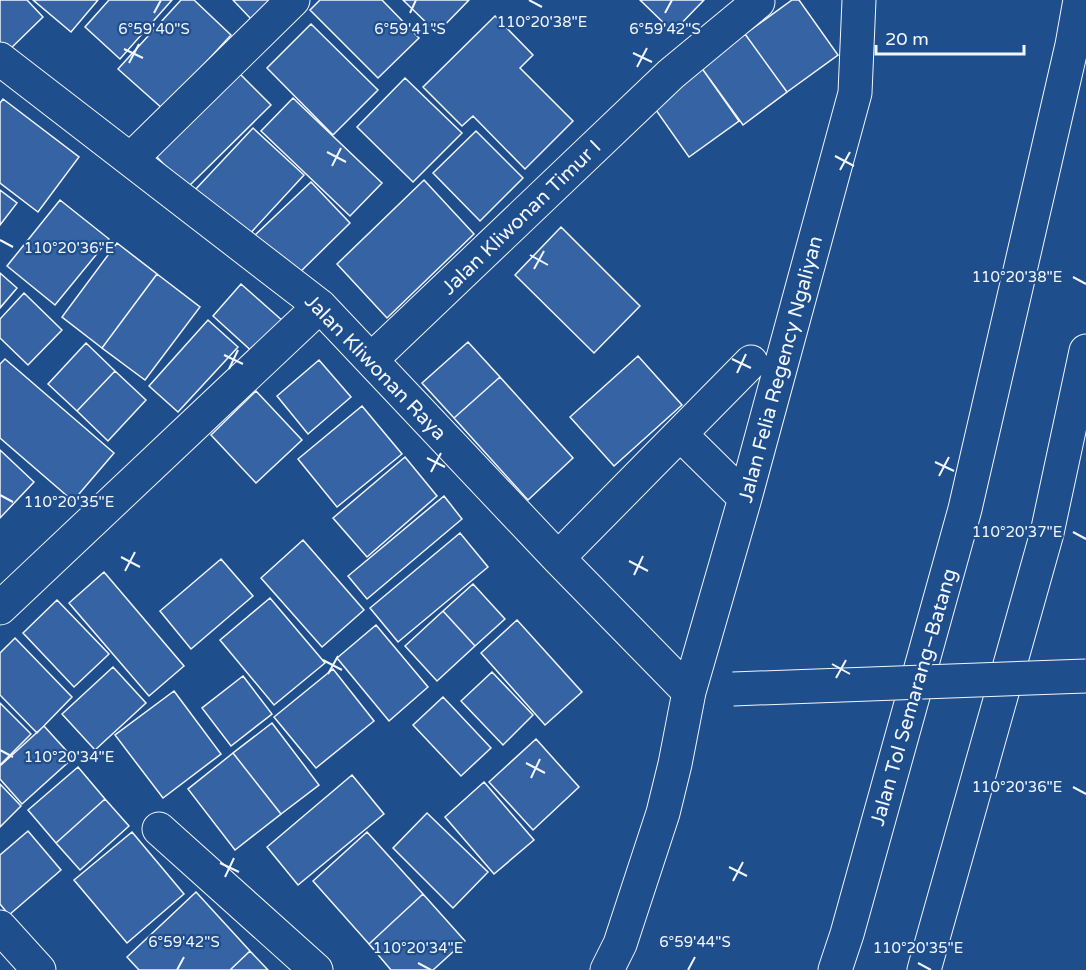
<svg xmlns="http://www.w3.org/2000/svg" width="1086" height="970" viewBox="0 0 1086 970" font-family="'Varela Round',sans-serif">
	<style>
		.building { fill: #3563a3; stroke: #f2f6ff; stroke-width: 1.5 }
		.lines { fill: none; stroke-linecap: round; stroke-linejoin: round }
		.minor-casing { stroke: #f2f6ff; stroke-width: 35 }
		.highway-casing { stroke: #f2f6ff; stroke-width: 35 }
		.minor { stroke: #1f4e8c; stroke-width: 33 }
		.highway { stroke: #1f4e8c; stroke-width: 33 }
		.minor-bridge-casing { stroke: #f2f6ff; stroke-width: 35; stroke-linecap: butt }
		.minor-bridge { stroke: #1f4e8c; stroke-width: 33 }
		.ticks { fill: none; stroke: #f2f6ff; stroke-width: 2 }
		.labels { text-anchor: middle; stroke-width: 4.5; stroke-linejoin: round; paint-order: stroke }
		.street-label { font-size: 20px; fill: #f2f6ff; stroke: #1f4e8c }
		.ticks-label { font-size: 15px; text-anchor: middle; fill: #f2f6ff; stroke: #1f4e8c; stroke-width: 4.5; stroke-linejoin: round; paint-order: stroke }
	</style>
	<rect width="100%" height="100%" fill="#1f4e8c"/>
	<path class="building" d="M0,0h27l16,17 -39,38 -4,-5z
		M33,0h65l-27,32z
		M109,0h63l-52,59 -35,-32z
		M181,0h13l37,35 -68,74 -45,-40z
		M233,0h38l-20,19z
		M320,0h62l37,38 -41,40 -68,-68z
		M403,0h66l-32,33z
		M640,0h64l-31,32z
		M792,0h7l39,55 -51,37 -42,-58z
		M495,16l38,39 -13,13 53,53 -48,48 -52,-53 -11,10 -39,-39z
		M311,24l67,66 -45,45 -66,-67z
		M745,34l42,58 -44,33 -42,-58z
		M701,67l38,54 -50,36 -38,-54z
		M234,68l37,37 -84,83 -36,-37z
		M405,78l57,55 -49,49 -56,-55z
		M293,98l89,85 -32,33 -89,-85z
		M3,99l76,58 -41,55 -38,-29v-80z
		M253,128l51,47 -59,64 -51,-48z
		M476,131l47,47 -43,43 -47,-48z
		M424,180l50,54 -87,84 -50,-54z
		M311,182l39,41 -56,55 -41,-41z
		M0,190l17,13 -17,22z
		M60,200l49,39 -54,66 -48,-39z
		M561,227l79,79 -46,47 -79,-78z
		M117,243l40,31 -55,74 -40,-31z
		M0,273l17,15 -17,20z
		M157,274l43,33 -55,73 -43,-32z
		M241,284l43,38 -28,33 -43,-39z
		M24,293l38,37 -34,35 -28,-27v-19z
		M208,320l30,27 -60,65 -29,-26z
		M468,342l32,35 -46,41 -32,-35z
		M86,343l29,28 -38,40 -29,-27z
		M638,356l44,49 -68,61 -44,-49z
		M5,359l109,94 -41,48 -73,-63v-74z
		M319,360l32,37 -43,37 -31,-38z
		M115,371l31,29 -38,41 -31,-30z
		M500,377l73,81 -45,42 -74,-82z
		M256,391l46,49 -46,43 -45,-48z
		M362,406l40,48 -65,53 -39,-48z
		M0,450l34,32 -34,36z
		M405,457l32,39 -70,61 -34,-39z
		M444,496l18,23 -95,80 -19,-23z
		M460,533l28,34 -90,75 -28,-34z
		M303,540l61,70 -42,37 -61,-69z
		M221,559l32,37 -62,53 -31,-38z
		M104,572l80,94 -35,30 -80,-93z
		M473,584l32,35 -30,27 -32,-35z
		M270,598l55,65 -51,42 -54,-65z
		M57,600l52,54 -35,33 -51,-54z
		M443,611l32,35 -38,35 -32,-35z
		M517,620l65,72 -37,33 -64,-72z
		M376,625l52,62 -39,34 -52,-63z
		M15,638l57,59 -35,36 -37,-38v-42z
		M113,667l33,36 -51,47 -33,-36z
		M333,669l41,52 -58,47 -42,-51z
		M492,672l41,43 -30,30 -42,-44z
		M243,676l29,38 -41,32 -29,-38z
		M174,691l47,63 -58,44 -48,-63z
		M443,697l48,51 -30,28 -48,-51z
		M0,703l31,31 -31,31z
		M272,723l47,62 -38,29 -48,-61z
		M44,726l29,32 -51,46 -22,-25v-13z
		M536,739l43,48 -46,43 -44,-48z
		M233,753l48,61 -46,36 -47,-61z
		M78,767l27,32 -49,44 -28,-33z
		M352,775l32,39 -86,71 -31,-38z
		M484,782l50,58 -40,34 -49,-57z
		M0,784l21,22 -21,21z
		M105,799l24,27 -49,44 -24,-27z
		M427,813l61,59 -35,36 -60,-60z
		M28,831l33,39 -52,45 -9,-11v-49z
		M132,832l52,62 -57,49 -53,-63z
		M367,832l56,62 -54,50 -56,-63z
		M196,892l54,59 -20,19h-91l-12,-13z
		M423,894l42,47 -32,29h-42l-22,-26z
		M250,951l18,19h-38z"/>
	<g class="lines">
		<g class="minor-casing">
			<path id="minor" d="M0,59l320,247 238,252 131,134
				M131,159l162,-159
				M372,359l299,-285 87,-72
				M680,434l65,64
				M558,558l193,-196
				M0,608l320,-302
				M159,829l157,141
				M0,927l39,43
				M607,970l13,-26 43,-131 12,-49 14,-72 56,-194 110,-405 4,-93"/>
		</g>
		<g class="highway-casing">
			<path id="highway" d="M835,970l12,-36 118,-425 107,-464 8,-45
				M924,970l123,-437 39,-182"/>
		</g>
		<use href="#minor" class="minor"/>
		<use href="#highway" class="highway"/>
		<g class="minor-bridge-casing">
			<path id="minor-bridge" d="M733,689l353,-13"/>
		</g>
		<use href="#minor-bridge" class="minor-bridge"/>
	</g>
	<path class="ticks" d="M529,0l13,7M154,13l7,-13M410,13l6,-13M665,13l7,-13M124,49l19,9M633,53l19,9M129,63l10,-19M637,67l10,-19M327,152l19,10M835,156l19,10M332,166l9,-18M840,170l10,-18M0,240l13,7M530,255l18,10M534,269l10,-18M1073,277l13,7M224,355l19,9M732,359l19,9M229,369l9,-19M737,373l9,-19M427,458l18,9M935,462l19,9M431,472l10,-19M939,476l10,-19M0,495l13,7M1073,532l13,7M121,557l19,10M629,561l19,10M125,571l10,-19M634,575l9,-19M323,660l19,10M832,664l18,10M328,674l10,-18M836,678l10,-18M0,750l13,7M526,763l19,10M531,778l9,-19M1073,787l13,7M220,863l19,9M729,867l18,9M225,877l9,-19M733,881l10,-19M418,963l13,7M918,963l13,7M177,970l7,-13M688,970l7,-13"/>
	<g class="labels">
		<g class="street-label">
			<text transform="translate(521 217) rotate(-44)" y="7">Jalan Kliwonan Timur I</text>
			<text transform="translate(376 367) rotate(46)" y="7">Jalan Kliwonan Raya</text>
			<text transform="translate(780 369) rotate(-75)" y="7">Jalan Felia Regency Ngaliyan</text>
			<text transform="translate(913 697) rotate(-74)" y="7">Jalan Tol Semarang–Batang</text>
		</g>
	</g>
	<g class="ticks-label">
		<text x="542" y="27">110°20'38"E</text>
		<text x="154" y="34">6°59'40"S</text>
		<text x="410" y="34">6°59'41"S</text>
		<text x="665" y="34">6°59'42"S</text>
		<text x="69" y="253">110°20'36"E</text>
		<text x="1017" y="282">110°20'38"E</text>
		<text x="69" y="507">110°20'35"E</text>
		<text x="1017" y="537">110°20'37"E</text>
		<text x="69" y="762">110°20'34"E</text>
		<text x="1017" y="792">110°20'36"E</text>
		<text x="184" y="947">6°59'42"S</text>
		<text x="695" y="947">6°59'44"S</text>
		<text x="418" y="953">110°20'34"E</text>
		<text x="918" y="953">110°20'35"E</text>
	</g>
	<path d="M876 45v9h148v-9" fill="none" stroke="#f2f6ff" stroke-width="3"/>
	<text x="885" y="45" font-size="18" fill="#f2f6ff" stroke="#1f4e8c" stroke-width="4.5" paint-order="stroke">20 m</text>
</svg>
